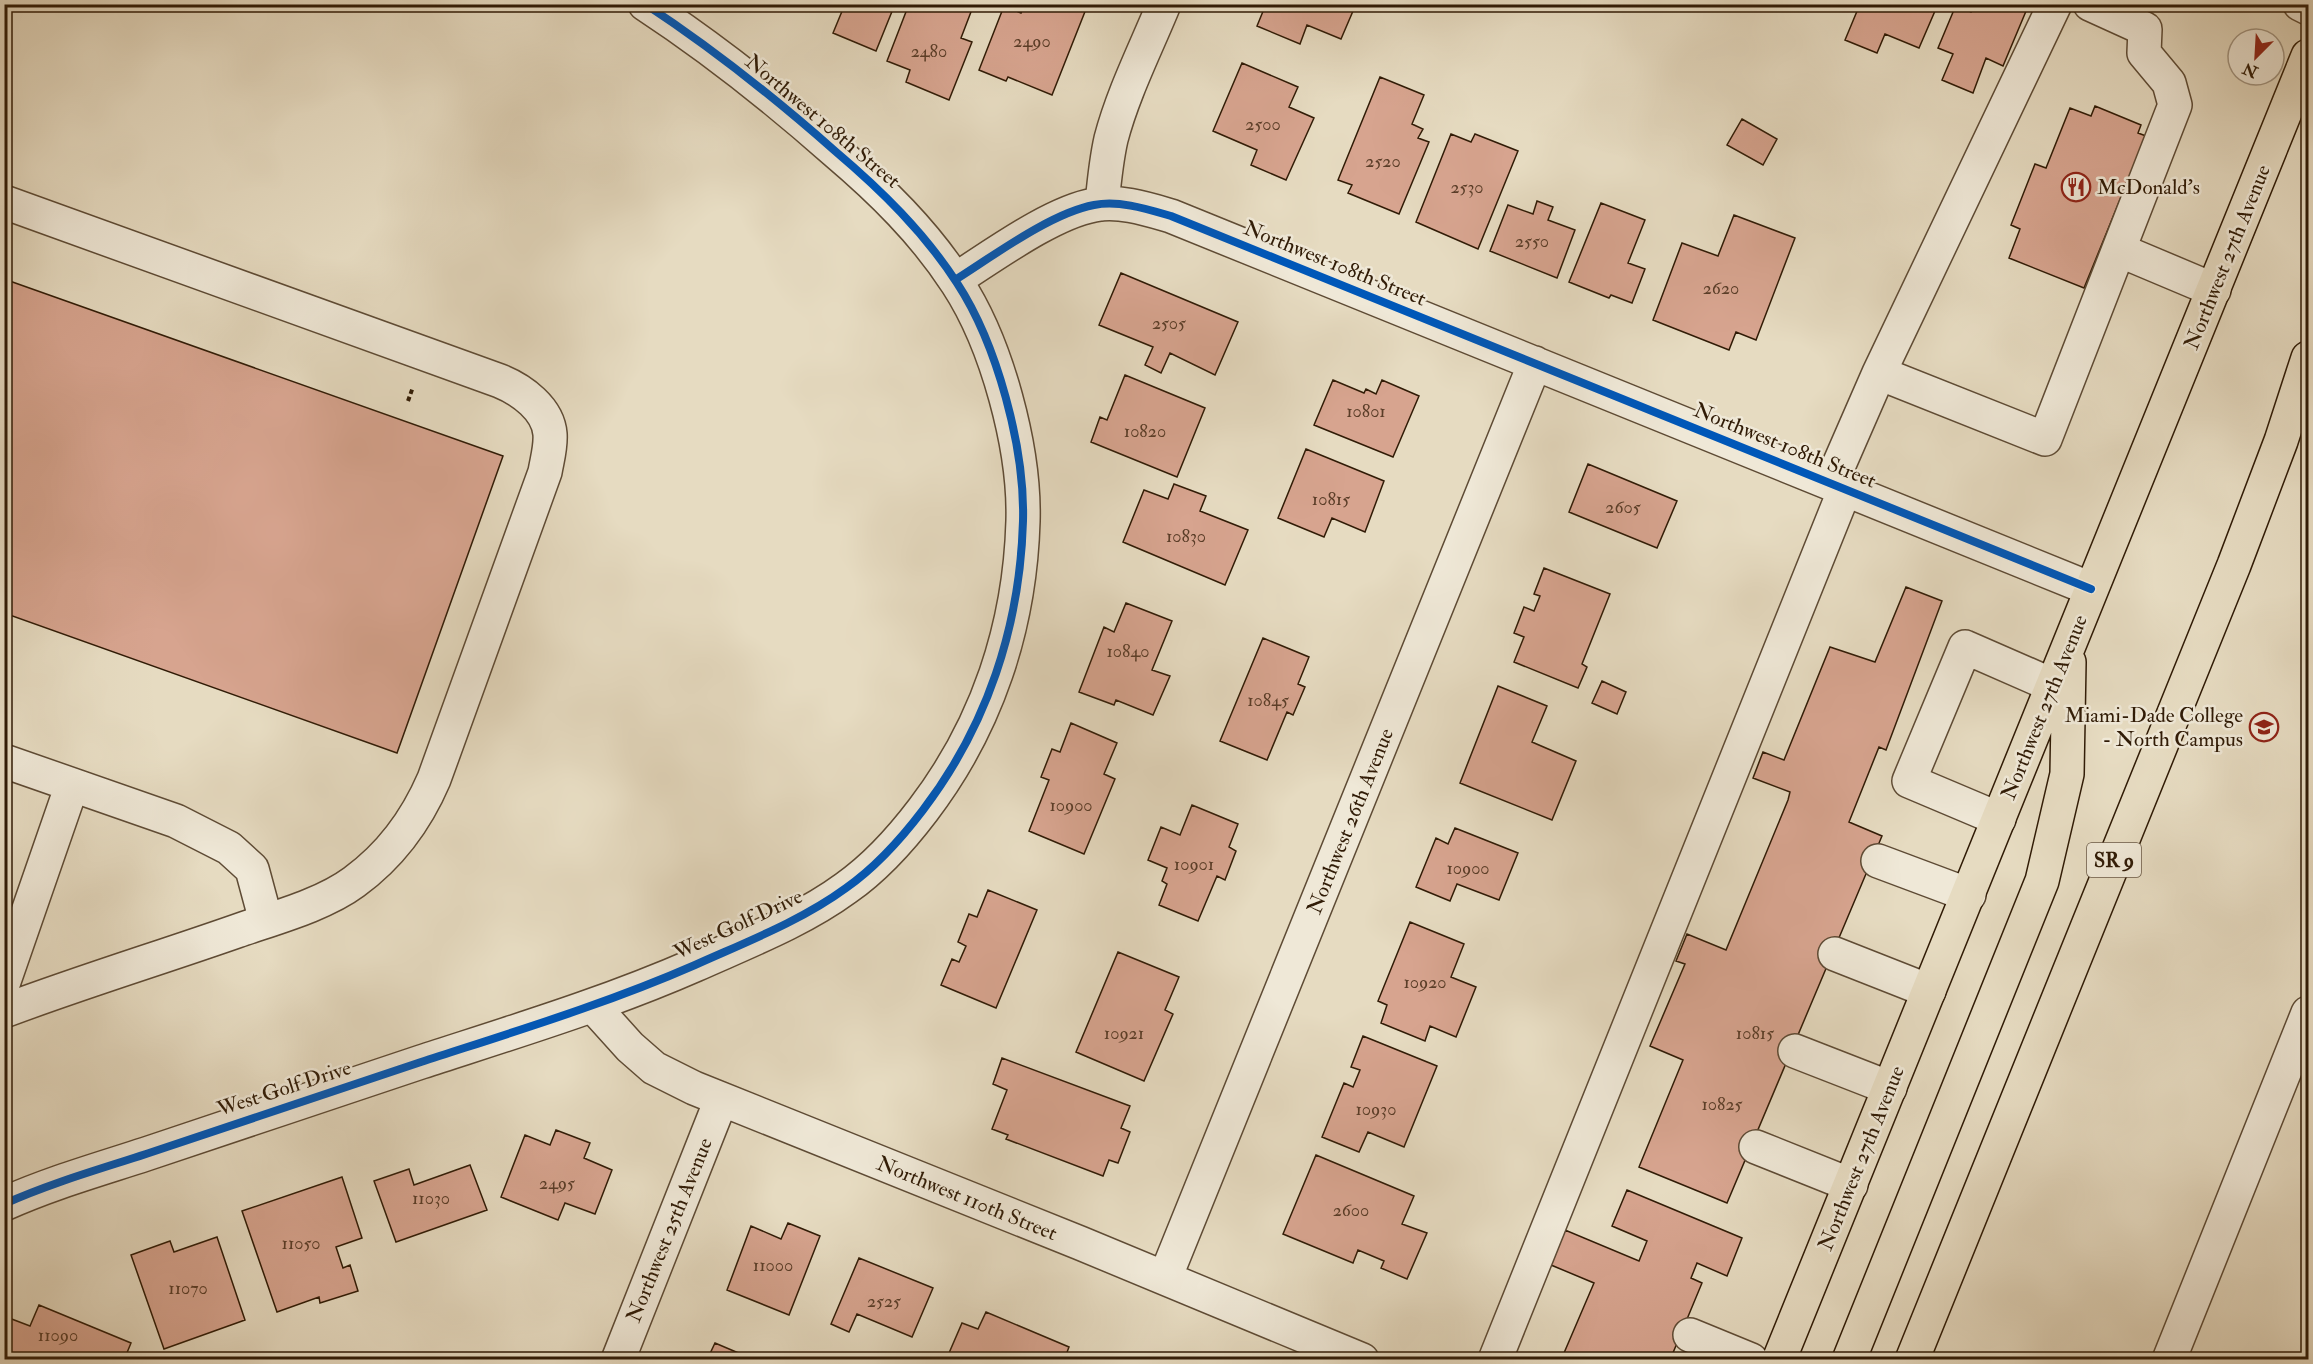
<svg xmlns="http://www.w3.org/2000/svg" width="2313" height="1364" viewBox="0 0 2313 1364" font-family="'IM FELL Double Pica',serif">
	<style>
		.building { fill: #d7a48f; stroke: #301b06; stroke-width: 1.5 }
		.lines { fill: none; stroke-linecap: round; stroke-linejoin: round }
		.minor-casing { stroke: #5e4b35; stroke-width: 36 }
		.major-casing { stroke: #301b06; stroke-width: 36 }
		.path { stroke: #301b06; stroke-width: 4; stroke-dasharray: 4.5 3; stroke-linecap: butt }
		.minor { stroke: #efe8d7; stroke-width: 33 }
		.major { stroke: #e6dbc1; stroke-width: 33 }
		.cycleway-casing { stroke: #efe8d7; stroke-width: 11 }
		.cycleway { stroke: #0057b8; stroke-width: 8 }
		.labels { text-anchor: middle; stroke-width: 5; stroke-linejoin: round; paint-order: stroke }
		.number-label { font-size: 18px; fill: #5a3d28 }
		.shield { fill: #efe8d7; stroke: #695845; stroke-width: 1.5 }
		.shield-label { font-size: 20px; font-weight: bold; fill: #301b06 }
		.street-label { font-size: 21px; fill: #301b06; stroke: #efe8d7 }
		.poi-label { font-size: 21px; fill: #301b06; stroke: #efe8d7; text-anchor: start }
	</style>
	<rect width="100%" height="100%" fill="#e6dbc1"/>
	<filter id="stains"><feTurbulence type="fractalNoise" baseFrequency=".00333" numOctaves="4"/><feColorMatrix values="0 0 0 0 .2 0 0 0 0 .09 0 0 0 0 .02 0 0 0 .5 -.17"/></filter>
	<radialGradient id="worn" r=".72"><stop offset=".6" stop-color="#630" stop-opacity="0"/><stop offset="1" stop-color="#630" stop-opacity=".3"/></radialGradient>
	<path class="building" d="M845,4h50l-19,47 -43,-18z
		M909,4h65l-13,34 11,4 -23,58 -43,-18 4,-12 -23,-9z
		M1025,4l30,2v-2h33l-36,91 -44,-18 -2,4 -27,-11 25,-64 17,7z
		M1266,4h90l-15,35 -34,-14 -7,19 -43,-18z
		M1860,4h78l-19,44 -34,-14 -8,19 -32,-13z
		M1974,4h55l-26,62 -17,-8 -13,35 -31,-13 11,-26 -15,-6 18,-43 15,7z
		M1242,63l56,24 -9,20 25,11 -28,62 -35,-15 6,-15 -44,-19z
		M1380,77l44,18 -12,29 11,5 -5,9 11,4 -30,72 -51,-21 4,-8 -14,-5z
		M2095,106l46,19 -3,8 8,3 -62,152 -75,-30 11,-29 -9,-4 24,-61 11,4 24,-60 21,8z
		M1742,119l35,20 -14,26 -36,-20z
		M1451,134l20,8 4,-8 43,17 -40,98 -62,-27z
		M1537,201l16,6 -5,13 27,10 -18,48 -67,-27 18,-46 25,9z
		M1601,203l44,17 -17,43 17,6 -13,34 -21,-8 -2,3 -40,-16z
		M1734,215l61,23 -39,102 -20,-8 -7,18 -76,-30 29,-77 36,13z
		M1121,273l117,49 -23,53 -45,-22 -9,20 -16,-8 8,-18 -54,-22z
		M4,279l499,177 -106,297 -393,-140z
		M1125,375l80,33 -28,69 -86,-35 9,-25 7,3z
		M1333,380l31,13 2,-4 10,5 6,-14 37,16 -26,61 -79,-32z
		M1306,449l78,32 -19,51 -33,-14 -8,19 -46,-19z
		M1588,464l89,37 -20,47 -88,-36z
		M1174,484l32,12 -6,15 48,19 -23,55 -102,-43 21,-52 24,9z
		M1544,568l66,26 -28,70 5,3 -9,21 -64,-26 10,-25 -10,-4 10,-26 10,4 6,-15 -6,-2z
		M1906,587l36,14 -56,149 -7,-3 -30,75 33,14 -155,367 -88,-36 44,-107 -33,-14 35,-82 -9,-3 11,-27 39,16 62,-150 2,-8 -37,-14 10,-26 21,8 46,-113 45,15z
		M1126,603l46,18 -20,49 18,6 -17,39 -37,-15 -2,5 -35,-13 25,-65 10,5z
		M1263,638l46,19 -11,27 7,3 -12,28 -6,-3 -20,48 -47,-19z
		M1602,681l24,11 -9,22 -25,-11z
		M1498,686l49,20 -15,36 44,19 -24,59 -92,-37z
		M1071,723l46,20 -13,31 11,5 -31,75 -55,-23 20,-51 -8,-3 11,-28 8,3z
		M1192,805l46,19 -9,23 7,4 -11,29 -8,-4 -19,45 -39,-16 8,-21 -5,-3 5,-13 -19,-8 13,-33 19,8z
		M1455,828l63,25 -19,47 -42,-16 -7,17 -34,-14 20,-49 12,6z
		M988,890l49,20 -41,98 -55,-23 11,-26 7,3 7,-16 -8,-4 11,-28 8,3z
		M1410,922l54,22 -13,33 25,10 -20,50 -26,-11 -5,15 -44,-18 6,-18 -9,-4z
		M1118,952l61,25 -14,33 8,4 -29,67 -68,-29z
		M1363,1036l74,30 -33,81 -36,-15 -9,20 -37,-15 22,-54 9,4 7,-17 -9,-3z
		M1002,1058l128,48 -9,22 9,4 -12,31 -9,-3 -6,16 -97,-37 2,-4 -16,-6 15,-39 -14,-6z
		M556,1130l34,13 -6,15 28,12 -17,44 -30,-11 -7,17 -57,-23 24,-62 25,10z
		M1316,1155l98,41 -12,28 25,9 -20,46 -26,-11 3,-7 -26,-11 -5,13 -70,-29z
		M470,1165l17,45 -91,32 -22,-61 35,-12 5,16z
		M342,1177l20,61 -26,9 7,21 7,-3 8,26 -38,12 -1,-6 -42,15 -35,-101z
		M1627,1190l115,48 -15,38 -30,-13 -6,15 11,5 -32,77h-109l33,-77 -43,-18 14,-35 74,31 8,-20 -35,-15z
		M788,1223l32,13 -31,79 -62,-25 24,-64 30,13z
		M217,1237l28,83 -81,29 -33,-94 39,-14 4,11z
		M859,1258l74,30 -21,49 -55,-23 -8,18 -18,-8z
		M39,1305l92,38 -7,17h-114l-6,-3v-30l5,-9 21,8z
		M986,1312l83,35 -5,13h-118l16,-37 16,6z
		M715,1343l40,17h-48z"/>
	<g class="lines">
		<g class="minor-casing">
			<path id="minor" d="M2300,4l8,4
				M4,202l496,179c22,9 48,28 50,53 1,13 -3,26 -5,38l-111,307c-18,42 -43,76 -80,103 -31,23 -80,36 -117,49 -77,27 -156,51 -233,80
				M1102,204c2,-21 4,-43 9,-65 12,-46 35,-91 53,-135
				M2119,250l95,40
				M955,280c38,-24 96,-67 139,-75 25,-5 53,4 77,11l920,373
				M1879,373l176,-369
				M1831,483l48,-110 166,66 130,-334 -6,-22 -25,-30 1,-24 -55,-25
				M4,761l172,60 53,27 23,21 14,52
				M1999,819l-90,-38 56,-134 87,38
				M1878,861l91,34
				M1835,954l94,37
				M4,981l68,-196
				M593,1006l37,41 24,21 40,20 386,155 282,117
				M1795,1051l95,37
				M1756,1147l95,38
				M4,1204c47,-21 93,-34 142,-50 92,-30 183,-62 275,-92 92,-30 185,-58 274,-97 51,-23 106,-44 151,-77 30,-21 55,-49 77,-78 64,-84 97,-183 100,-289 2,-73 -26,-177 -66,-238 -33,-51 -76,-93 -122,-132 -60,-53 -123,-103 -190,-147
				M1165,1278l370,-915
				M1690,1335l61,25
				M618,1360l103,-260
				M1495,1360l350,-871
				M2169,1360l139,-347"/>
		</g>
		<g class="major-casing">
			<path id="major" d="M1779,1360l529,-1304
				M1849,1360l193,-479 25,-107 2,-112
				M1912,1360l322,-795 47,-124 27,-83"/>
		</g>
		<path class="path" d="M408,401l5,-14"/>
		<use href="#minor" class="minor"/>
		<use href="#major" class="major"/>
		<g class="cycleway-casing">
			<path id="cycleway" d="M955,280c38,-24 96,-67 139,-75 25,-5 53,4 77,11l920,373
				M4,1204c47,-21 93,-34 142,-50 92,-30 183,-62 275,-92 92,-30 185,-58 274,-97 51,-23 106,-44 151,-77 30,-21 55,-49 77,-78 64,-84 97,-183 100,-289 2,-73 -26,-177 -66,-238 -33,-51 -76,-93 -122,-132 -60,-53 -123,-103 -190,-147"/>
		</g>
		<use href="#cycleway" class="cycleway"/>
	</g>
	<defs>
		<g id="restaurant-ring" transform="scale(1.5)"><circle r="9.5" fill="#efe8d7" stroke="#8f2418" stroke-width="1.5"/><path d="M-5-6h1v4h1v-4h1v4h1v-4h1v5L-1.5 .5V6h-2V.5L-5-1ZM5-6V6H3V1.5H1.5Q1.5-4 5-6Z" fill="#8f2418"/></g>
		<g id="university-ring" transform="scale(1.5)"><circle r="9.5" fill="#efe8d7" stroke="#8f2418" stroke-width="1.5"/><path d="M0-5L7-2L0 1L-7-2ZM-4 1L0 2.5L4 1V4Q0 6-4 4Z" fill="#8f2418"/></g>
	</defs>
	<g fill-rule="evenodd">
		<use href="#restaurant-ring" x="2076" y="187"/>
		<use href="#university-ring" x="2264" y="727"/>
	</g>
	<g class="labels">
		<g class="number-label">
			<text x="1032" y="47">2490</text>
			<text x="929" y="57">2480</text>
			<text x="1263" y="130">2500</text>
			<text x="1383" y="167">2520</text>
			<text x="1467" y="193">2530</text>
			<text x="1532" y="247">2550</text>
			<text x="1721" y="294">2620</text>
			<text x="1169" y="329">2505</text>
			<text x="1366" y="417">10801</text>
			<text x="1145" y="437">10820</text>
			<text x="1331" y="505">10815</text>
			<text x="1623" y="513">2605</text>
			<text x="1186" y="542">10830</text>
			<text x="1128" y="657">10840</text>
			<text x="1268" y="706">10845</text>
			<text x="1071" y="811">10900</text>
			<text x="1194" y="870">10901</text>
			<text x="1468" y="874">10900</text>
			<text x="1425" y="988">10920</text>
			<text x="1124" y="1039">10921</text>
			<text x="1755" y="1039">10815</text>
			<text x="1722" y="1110">10825</text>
			<text x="1376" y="1115">10930</text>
			<text x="557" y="1189">2495</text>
			<text x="431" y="1204">11030</text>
			<text x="1351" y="1216">2600</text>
			<text x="301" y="1249">11050</text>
			<text x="773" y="1271">11000</text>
			<text x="188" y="1294">11070</text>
			<text x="884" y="1307">2525</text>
			<text x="58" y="1341">11090</text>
		</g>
		<rect class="shield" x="2087" y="843" width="54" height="34" rx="4.5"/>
		<g class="shield-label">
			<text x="2114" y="867">SR 9</text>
		</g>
		<g class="street-label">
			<text transform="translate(823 121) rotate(40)" y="7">Northwest 108th Street</text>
			<text transform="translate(2227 257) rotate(-68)" y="7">Northwest 27th Avenue</text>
			<text transform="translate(1335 263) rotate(22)" y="7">Northwest 108th Street</text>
			<text transform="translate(1785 445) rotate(22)" y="7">Northwest 108th Street</text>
			<text transform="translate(2044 707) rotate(-68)" y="7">Northwest 27th Avenue</text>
			<text transform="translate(1350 821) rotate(-68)" y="7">Northwest 26th Avenue</text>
			<text transform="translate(738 924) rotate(-25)" y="7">West Golf Drive</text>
			<text transform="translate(284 1088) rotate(-18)" y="7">West Golf Drive</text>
			<text transform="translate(1861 1158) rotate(-68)" y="7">Northwest 27th Avenue</text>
			<text transform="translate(967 1198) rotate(22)" y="7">Northwest 110th Street</text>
			<text transform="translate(669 1230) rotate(-68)" y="7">Northwest 25th Avenue</text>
		</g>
		<g class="poi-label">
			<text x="2097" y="194">McDonald's</text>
			<text x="2243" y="722" text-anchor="end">Miami-Dade College<tspan x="2243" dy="24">- North Campus</tspan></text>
		</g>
	</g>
	<rect width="2313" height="1364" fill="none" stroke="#e6dbc1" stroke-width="24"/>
	<rect x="6" y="6" width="2301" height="1352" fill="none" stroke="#301b06" stroke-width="3"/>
	<rect x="12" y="12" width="2289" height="1340" fill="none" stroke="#301b06" stroke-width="1.5"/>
	<g transform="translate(2256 57) rotate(204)"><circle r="28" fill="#efe8d7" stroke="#a39683" stroke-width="1.5"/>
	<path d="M0-4.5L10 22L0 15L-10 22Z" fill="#8f2418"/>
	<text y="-9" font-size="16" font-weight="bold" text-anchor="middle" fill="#301b06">N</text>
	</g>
	<rect width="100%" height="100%" filter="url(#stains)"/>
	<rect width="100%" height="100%" fill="url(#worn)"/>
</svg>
